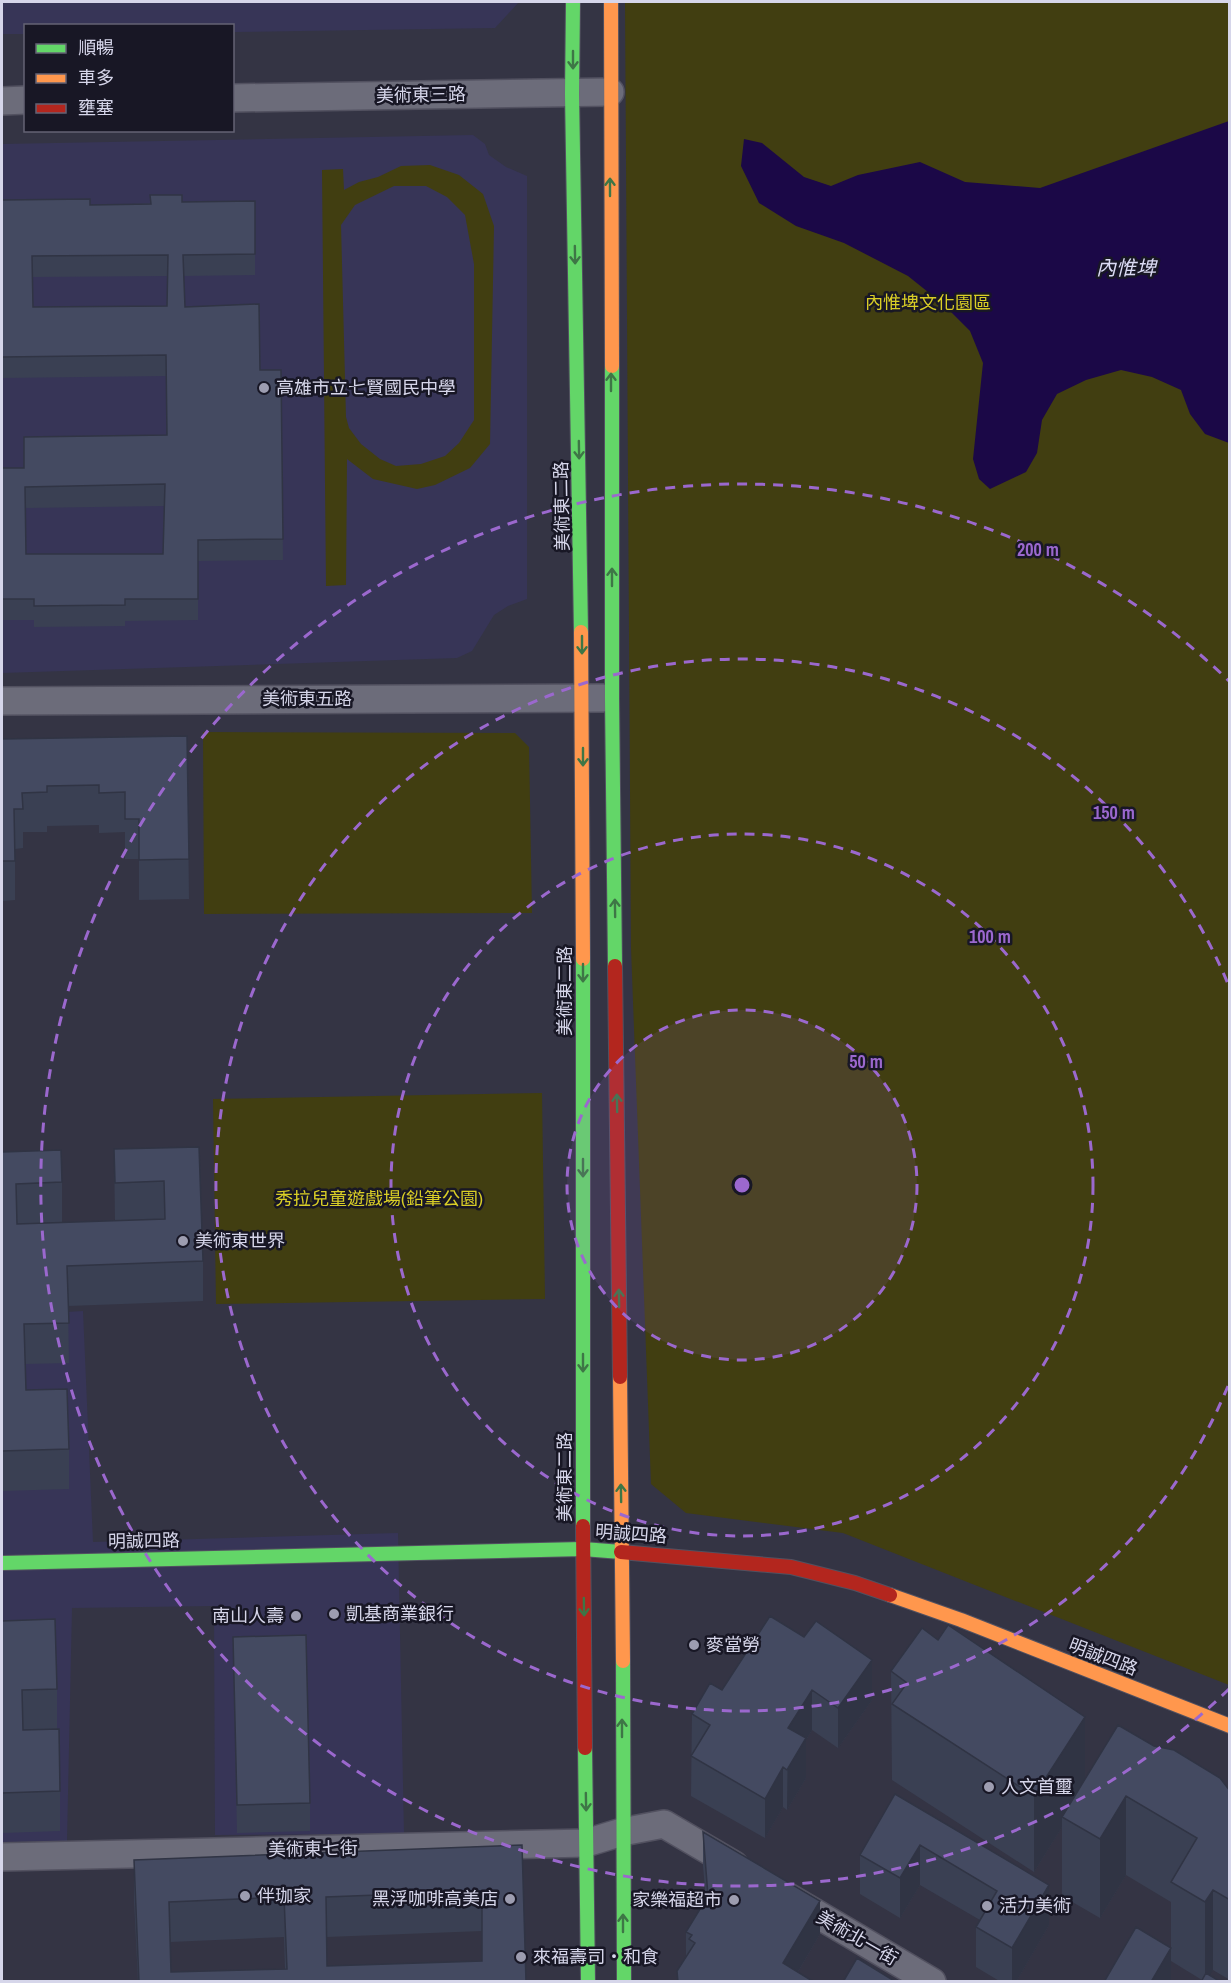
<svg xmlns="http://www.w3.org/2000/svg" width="1231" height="1983" viewBox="0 0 1231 1983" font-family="'Archivo Narrow','Noto Sans TC',sans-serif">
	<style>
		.built { fill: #373557 }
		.green { fill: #413e11; fill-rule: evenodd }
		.water { fill: #1b0847 }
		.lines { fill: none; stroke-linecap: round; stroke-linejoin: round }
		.street-casing { stroke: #525160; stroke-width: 30 }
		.fast-casing { stroke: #525160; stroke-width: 16 }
		.slow-casing { stroke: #525160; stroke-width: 16 }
		.jam-casing { stroke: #525160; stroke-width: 16 }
		.street { stroke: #6c6c7a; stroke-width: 27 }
		.fast { stroke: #63d668; stroke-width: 14 }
		.slow { stroke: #ff974d; stroke-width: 14 }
		.jam { stroke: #b3261e; stroke-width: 14 }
		.wall { fill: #3a4053; fill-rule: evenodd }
		.shaded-wall { fill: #303444 }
		.building { fill: #444a61; stroke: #303444; stroke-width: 1.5; fill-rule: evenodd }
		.oneway { stroke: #3e7646 }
		.ring { fill: none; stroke: #9b68ce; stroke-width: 3; stroke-dasharray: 10 8 }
		.poi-dot { fill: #9d9db0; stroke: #181725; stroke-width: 2 }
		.labels { text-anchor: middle; stroke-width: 5; stroke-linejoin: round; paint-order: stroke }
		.street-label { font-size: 18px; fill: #d6d6ea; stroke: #181725 }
		.park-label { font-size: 18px; fill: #d9ce26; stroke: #181725 }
		.poi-label { font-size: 18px; fill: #d6d6ea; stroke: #181725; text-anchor: start }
		.water-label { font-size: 20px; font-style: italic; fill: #dbdbf4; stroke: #181725 }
		.centre { fill: #9b68ce; stroke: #181725; stroke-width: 3 }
		.ring-label { font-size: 18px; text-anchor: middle; font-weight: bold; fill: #9b68ce; stroke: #181725; stroke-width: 5; stroke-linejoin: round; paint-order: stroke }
	</style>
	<rect width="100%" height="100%" fill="#343444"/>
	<path class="built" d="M2,2h517l-24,26 -262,4 -1,-6h-206l-1,8h-23z
		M473,135l12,9 4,11 17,12 21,9v423l-19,7 -14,9 -22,36 -15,7 -455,15v-529z
		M83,1311l10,231 305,-9 6,301 -189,1 -1,-229 -142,2 -5,233 -65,1v-526z"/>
	<path class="green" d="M625,2h604v1683l-386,-152 -157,-20 -35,-29 -20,-536z
		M430,165l29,10 24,19 11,32 -4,218 -20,24 -35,17 -18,4 -44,-10 -26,-20 -1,126 -20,1 -4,-416 21,-1 1,21 15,-8 19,-5 23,-11zM394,186h32l21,11 18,18 9,49v156l-15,23 -14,13 -24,8 -25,2 -16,-7 -19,-15 -12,-16 -3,-11 -5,-192 14,-20z
		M203,732l312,1 14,14 3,166 -328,1z
		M542,1093l3,206 -329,5 -3,-205z"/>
	<path class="water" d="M1229,121v322l-24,-9 -15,-20 -9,-24 -29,-13 -31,-7 -35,10 -29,14 -15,26 -5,33 -11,19 -36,17 -11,-10 -6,-20 10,-96 -13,-32 -27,-27 -35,-28 -64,-33 -48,-17 -37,-23 -18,-37 3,-27 18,4 42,34 27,9 27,-11 62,-13 45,20 75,6z"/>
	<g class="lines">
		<g class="street-casing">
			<path id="street" d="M232,98l378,-6
				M2,101l24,-1
				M2,701l601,-3
				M2,1857l584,-14 36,-11 42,-8 70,41
				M788,1897l144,85"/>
		</g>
		<g class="fast-casing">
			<path id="fast" d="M573,2l-1,92 9,538
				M612,366v332l3,268
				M583,959v567
				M2,1563l581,-14 38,3
				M623,1661l1,321
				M585,1748l3,234"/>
		</g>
		<g class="slow-casing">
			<path id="slow" d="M611,2l1,364
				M581,632l2,327
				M620,1377l3,284
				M890,1595l71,25 269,106"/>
		</g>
		<g class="jam-casing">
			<path id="jam" d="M615,966l5,411
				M583,1526l2,222
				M621,1552l170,15 64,16 35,12"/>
		</g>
		<use href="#street" class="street"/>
		<use href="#fast" class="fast"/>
		<use href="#slow" class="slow"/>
		<use href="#jam" class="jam"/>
	</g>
	<path class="wall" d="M2,200l88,5 165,-4v74l-71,1 1,31 75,63h21l2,190 -85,1v59l-73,1v5l-91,1v-7h-32v-152h22l143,-33 -1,-59 -164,2zM167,276v30l-134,1v-30zM164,506l-1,48h-137v-46z
		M187,736l2,163 -50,1v-41h-14v-27l-26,1v-8l-52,1v6h-24v16l-8,1v51l-13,1v-162z
		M199,1147l4,114v40l-135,5 1,57 -44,1 1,26 43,59v40l-67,2v-339l60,30v40l-45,2 98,-3 -1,-72z
		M770,1616l102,84 -34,48 -26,-18 -6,10v38l-19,32 -4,-3 -18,31 -74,-42 1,-82 30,-24z
		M2,1621l55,68v40l-34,1 37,61v40l-58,2z
		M233,1637l77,166v28l-73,2z
		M891,1671l194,109 145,11v189l-17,-10 -11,10 -31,-19v21v-80l-45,-27 -26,43 -38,-22v-69l-28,45 -142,-92z
		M895,1794l154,131 -33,57h-15l-25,-15v-40l4,-7 -60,-35 -20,33 -40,-24v-39z
		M703,1832l117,102 -22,38 16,10h-137v-11l9,-15v-24l20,-32 -3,-34z
		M522,1845l4,137h-388l-4,-82v-40zM482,1931v30l-155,5 -1,-29zM284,1937l1,32 -114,3 -1,-30z"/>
	<path class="shaded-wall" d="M872,1660v40l-34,48v-40z
		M812,1690v40l-6,10v38l-19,32 1,-82z
		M1085,1717v76l-23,24v10l-28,45v-76z
		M783,1767v40l-18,31v-39z
		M1126,1796v79l-26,43v-79z
		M920,1845v40l-20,33v-40z
		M1049,1885v40l-33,57h-4v-34z
		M1213,1890v80l-8,12v-80z
		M820,1901v33l-28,48 -9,-19z
		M1171,1948v34h-20z"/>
	<path class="building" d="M150,195h32v7l73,-1v53l-72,1 2,52 74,-3 1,66h21l2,169 -85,1v59h-73v6l-91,1v-7h-32v-131h22v-31l143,-2 -1,-80 -164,2v-157l88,-1v6l61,-1zM168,255l-1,51 -134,1 -1,-51zM165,484l-2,70h-137l-1,-67z
		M187,736l2,123 -50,1v-41h-14v-27l-26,1v-8l-52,1v6l-25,1 1,16h-9l1,52h-13v-122z
		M199,1147l4,114 -136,5 2,57 -45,1 2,66 41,-1 2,60 -67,2v-299l59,-2 1,32 -46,2 1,40 148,-5 -1,-38 -49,2 -1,-34z
		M770,1616l34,21 12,-16 56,39 -34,48 -26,-18 -24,38 18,10 -19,32 -4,-3 -18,32 -74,-43 19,-31 -18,-11 18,-31 12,7z
		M55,1619l2,70 -35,1 1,40 36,-1 1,62 -58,2v-172z
		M948,1625l137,92 -51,79 -142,-92 15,-21 -16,-12 31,-43 16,12z
		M306,1635l4,168 -73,2 -4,-168z
		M1118,1725l36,21 20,4 46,28 10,13v109l-17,-10 -8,12 -34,-20 26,-44 -71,-42 -26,43 -38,-22z
		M895,1794l154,91 -37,63 -36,-21 21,-36 -77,-46 -20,33 -40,-23z
		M703,1832l117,69 -37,62 31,19h-136l-1,-11 18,-28 -6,-4 3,-4 -6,-3 22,-36z
		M522,1845l4,137h-387l-5,-122zM482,1891v70l-155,5 -1,-69zM284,1897l3,72 -116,3 -2,-70z
		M1136,1927l35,21 -20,34h-47z
		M857,1958l39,24h-53z
		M1206,1973l15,9h-20z"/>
	<defs><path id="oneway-shaft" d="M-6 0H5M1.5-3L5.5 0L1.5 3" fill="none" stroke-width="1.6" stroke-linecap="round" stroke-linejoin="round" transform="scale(1.5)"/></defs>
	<g class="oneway">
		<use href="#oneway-shaft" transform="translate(573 60) rotate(90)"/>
		<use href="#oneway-shaft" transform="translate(610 187) rotate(-90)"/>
		<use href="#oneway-shaft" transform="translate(575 255) rotate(89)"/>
		<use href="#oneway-shaft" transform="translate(611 382) rotate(-90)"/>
		<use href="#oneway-shaft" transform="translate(579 450) rotate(89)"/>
		<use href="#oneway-shaft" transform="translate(612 577) rotate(-90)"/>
		<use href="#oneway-shaft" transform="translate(582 645) rotate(90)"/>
		<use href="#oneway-shaft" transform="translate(583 757) rotate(90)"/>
		<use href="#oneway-shaft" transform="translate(615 908) rotate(-91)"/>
		<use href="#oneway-shaft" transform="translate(583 973) rotate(90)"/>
		<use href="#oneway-shaft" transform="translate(617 1103) rotate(-91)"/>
		<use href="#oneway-shaft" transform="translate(583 1168) rotate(90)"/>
		<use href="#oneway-shaft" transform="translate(619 1298) rotate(-91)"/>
		<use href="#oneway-shaft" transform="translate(583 1363) rotate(90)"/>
		<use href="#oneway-shaft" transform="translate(621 1493) rotate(-91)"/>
		<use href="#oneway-shaft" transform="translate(584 1607) rotate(89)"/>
		<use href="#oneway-shaft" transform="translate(622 1728) rotate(-90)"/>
		<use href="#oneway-shaft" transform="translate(586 1802) rotate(89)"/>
		<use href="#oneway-shaft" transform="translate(623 1923) rotate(-90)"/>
	</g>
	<circle cx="742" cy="1185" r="175" fill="#9b68ce" fill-opacity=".12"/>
	<g class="ring">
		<circle cx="742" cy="1185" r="175"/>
		<circle cx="742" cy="1185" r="351"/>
		<path d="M1228 1386A526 526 0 1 1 1228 984"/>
		<path d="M1229 1689A701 701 0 1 1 1229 681"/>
	</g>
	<g class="poi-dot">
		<circle cx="264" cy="388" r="6"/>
		<circle cx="183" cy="1241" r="6"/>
		<circle cx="334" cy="1614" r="6"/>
		<circle cx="296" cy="1616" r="6"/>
		<circle cx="694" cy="1645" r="6"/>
		<circle cx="989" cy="1787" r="6"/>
		<circle cx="245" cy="1896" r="6"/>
		<circle cx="510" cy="1899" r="6"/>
		<circle cx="734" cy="1900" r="6"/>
		<circle cx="987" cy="1906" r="6"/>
		<circle cx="521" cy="1957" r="6"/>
	</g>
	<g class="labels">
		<g class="street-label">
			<text transform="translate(421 95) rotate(-1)" y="6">美術東三路</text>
			<text transform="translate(562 506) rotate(-91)" y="6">美術東二路</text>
			<text x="307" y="705">美術東五路</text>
			<text transform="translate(565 991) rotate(-90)" y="6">美術東二路</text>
			<text transform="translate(565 1477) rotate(-90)" y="6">美術東二路</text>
			<text transform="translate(631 1534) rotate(4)" y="6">明誠四路</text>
			<text transform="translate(144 1541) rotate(-1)" y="6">明誠四路</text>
			<text transform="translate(1103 1657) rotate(21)" y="6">明誠四路</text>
			<text transform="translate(313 1849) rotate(-1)" y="6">美術東七街</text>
			<text transform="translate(857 1938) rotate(30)" y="6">美術北一街</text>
		</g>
		<g class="park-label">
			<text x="928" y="309">內惟埤文化園區</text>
			<text x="379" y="1205">秀拉兒童遊戲場(鉛筆公園)</text>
		</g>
		<g class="poi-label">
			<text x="276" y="394">高雄市立七賢國民中學</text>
			<text x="195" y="1247">美術東世界</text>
			<text x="346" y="1620">凱基商業銀行</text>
			<text x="284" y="1622" text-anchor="end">南山人壽</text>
			<text x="706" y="1651">麥當勞</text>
			<text x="1001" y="1793">人文首璽</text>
			<text x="257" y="1902">伴珈家</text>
			<text x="498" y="1905" text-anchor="end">黑浮咖啡高美店</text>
			<text x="722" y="1906" text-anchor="end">家樂福超市</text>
			<text x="999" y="1912">活力美術</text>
			<text x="533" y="1963">來福壽司‧和食</text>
		</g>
		<g class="water-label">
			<text x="1126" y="275">內惟埤</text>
		</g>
	</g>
	<circle cx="742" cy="1185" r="9" class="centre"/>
	<g class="ring-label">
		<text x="1038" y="556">200 m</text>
		<text x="1114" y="819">150 m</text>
		<text x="990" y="943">100 m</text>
		<text x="866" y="1068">50 m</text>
	</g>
	<rect width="1231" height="1983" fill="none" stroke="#d6d6ea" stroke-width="6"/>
	<rect x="24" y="24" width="210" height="108" fill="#181725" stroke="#646374" stroke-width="1.5"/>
	<rect x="36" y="44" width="30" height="9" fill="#63d668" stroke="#646374" stroke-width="1.5"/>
	<text x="78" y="54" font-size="18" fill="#d6d6ea">順暢</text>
	<rect x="36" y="74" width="30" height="9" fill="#ff974d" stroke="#646374" stroke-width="1.5"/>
	<text x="78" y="84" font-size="18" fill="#d6d6ea">車多</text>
	<rect x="36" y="104" width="30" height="9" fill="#b3261e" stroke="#646374" stroke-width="1.5"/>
	<text x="78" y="114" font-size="18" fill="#d6d6ea">壅塞</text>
</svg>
